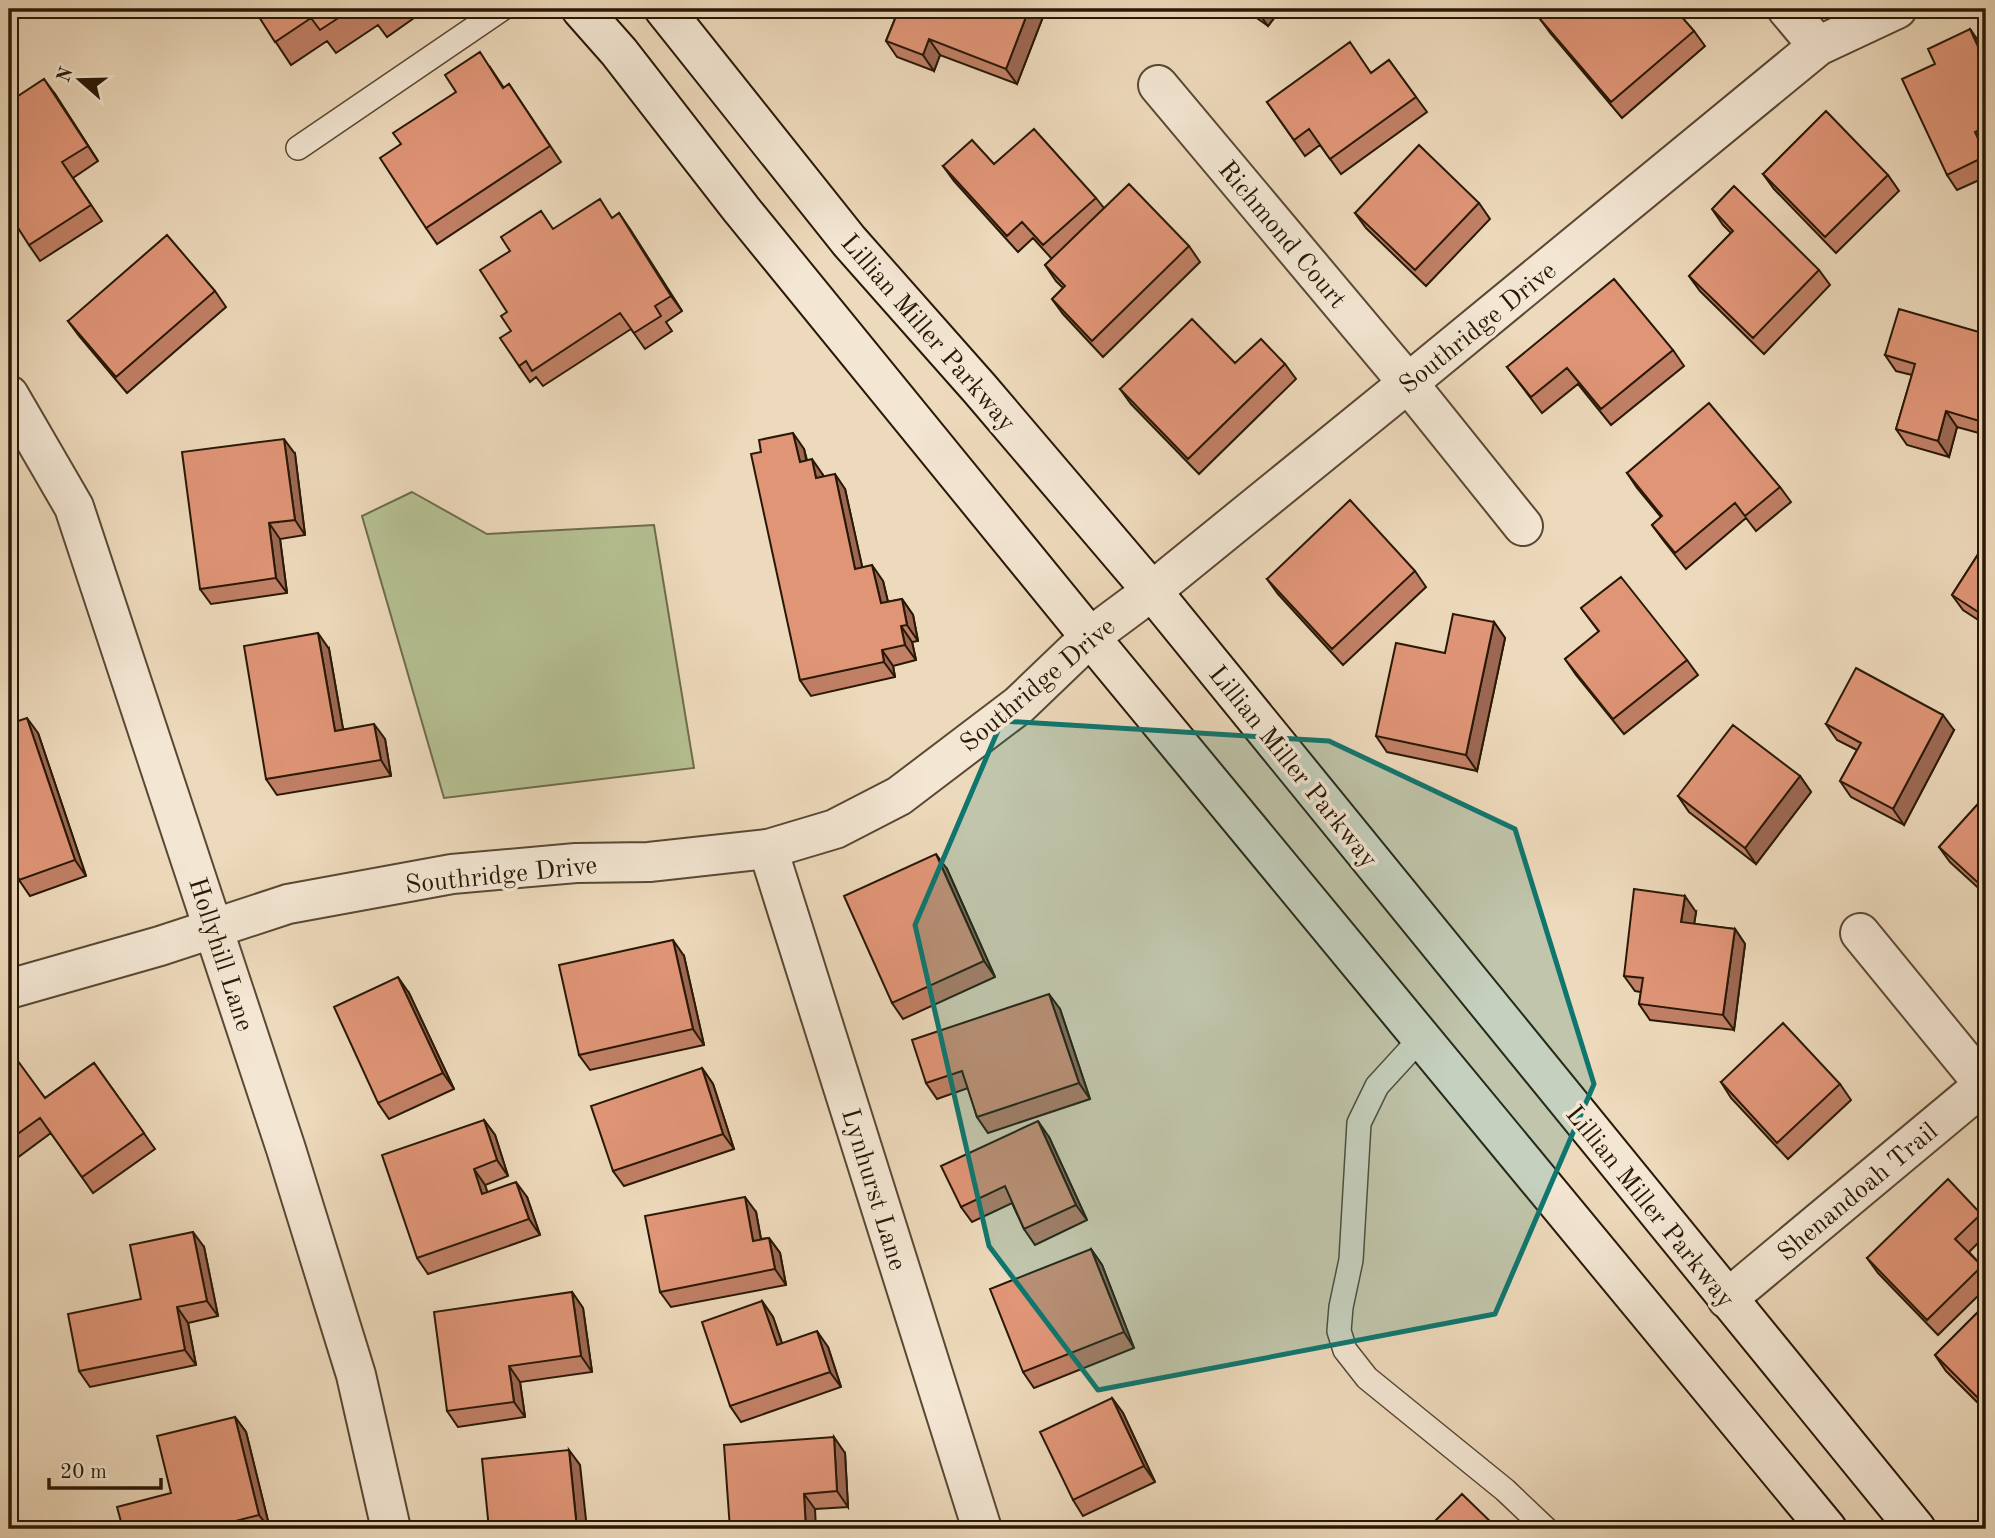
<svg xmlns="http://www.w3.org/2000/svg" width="1995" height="1538" viewBox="0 0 1995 1538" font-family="'Old Standard TT',serif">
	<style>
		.green { fill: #b5c092; stroke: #6e6c4c; stroke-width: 2 }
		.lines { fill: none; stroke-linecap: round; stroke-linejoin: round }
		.service-casing { stroke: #594833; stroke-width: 26 }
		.minor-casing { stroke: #594833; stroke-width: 42 }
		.tertiary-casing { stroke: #594833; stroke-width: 42 }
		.secondary-casing { stroke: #281806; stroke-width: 42 }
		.service { stroke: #f3e6d3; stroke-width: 23 }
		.minor { stroke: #f3e6d3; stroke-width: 38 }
		.tertiary { stroke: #f3e6d3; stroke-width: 38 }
		.secondary { stroke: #f3e6d3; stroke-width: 38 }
		.wall { fill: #c18066; stroke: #281806; stroke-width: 2 }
		.shaded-wall { fill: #9d6853; stroke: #281806; stroke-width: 2 }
		.building { fill: #e09577; stroke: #281806; stroke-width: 2 }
		.marked { fill: #0f766e; fill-opacity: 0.2; stroke: #0f766e; stroke-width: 5; stroke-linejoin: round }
		.labels { text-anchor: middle; stroke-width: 7; stroke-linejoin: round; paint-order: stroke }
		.street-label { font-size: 26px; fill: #281806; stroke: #f3e6d3 }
	</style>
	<rect width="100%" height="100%" fill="#edd9bb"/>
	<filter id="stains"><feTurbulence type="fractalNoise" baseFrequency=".00286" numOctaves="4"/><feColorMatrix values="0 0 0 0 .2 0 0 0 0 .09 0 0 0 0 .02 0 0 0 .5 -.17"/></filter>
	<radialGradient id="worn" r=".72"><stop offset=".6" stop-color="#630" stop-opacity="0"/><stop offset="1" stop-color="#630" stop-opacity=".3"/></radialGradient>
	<path class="green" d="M412,492l75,42 167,-9 40,243 -250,30 -82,-282z"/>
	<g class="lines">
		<g class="service-casing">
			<path id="service" d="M298,148l204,-139
				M1420,1039l-43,47 -18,37 -8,137 -10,47 -2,24 6,19 22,28 138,112 41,39"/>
		</g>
		<g class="minor-casing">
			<path id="minor" d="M1787,9l31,37
				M1158,85l250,298 115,143
				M9,395l65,112 212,642 70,226 35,154
				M1152,591l256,-208 410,-337 79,-37
				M768,849l214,680
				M1860,933l126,154
				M1727,1299l259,-216"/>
		</g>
		<g class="tertiary-casing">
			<path id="tertiary" d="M9,989l151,-43 128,-42 164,-30 124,-11 73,-1 119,-13 67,-20 64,-33 120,-91 71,-68 62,-46"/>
		</g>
		<g class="secondary-casing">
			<path id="secondary" d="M581,9l38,43 122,157 349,428 737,892
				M664,9l185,232 131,148 172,202 764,938"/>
		</g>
		<use href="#service" class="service"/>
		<use href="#minor" class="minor"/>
		<use href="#tertiary" class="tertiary"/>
		<use href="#secondary" class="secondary"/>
	</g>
	<path class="wall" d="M254,9h169l1,2 -37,26 -9,-12 -42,28 -9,-12 -36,24z
		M899,9h147l-29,75 -77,-29 -6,16 -37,-14 -11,-16z
		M1244,9h37l-13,17z
		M1540,19l154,12 11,15 -83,72 -71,-84z
		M1970,29l11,16 5,11v121l-29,13 -10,-15 -12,-111z
		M1389,60l38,52 -86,62 -21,-29 -15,11 -38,-54 104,-29z
		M490,67l14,21 5,-4 52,78 -124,82 -11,-16 -25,-84 55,-52z
		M55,94l43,67 -25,17 29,43 -62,40 -11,-16z
		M994,164l102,34 8,10 85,38 11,16 -97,95 -40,-43 -11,-15 11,-11 -7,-7 -11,-16 7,-6 -19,-21 -15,14 -64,-71 -11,-15z
		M1763,174l125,1 11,16 -63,62 -62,-64z
		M1479,203l11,16 -64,67 -60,-58 -11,-15z
		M1712,209l107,61 11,15 -66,69 -64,-63 -11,-15 42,-43 -8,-8z
		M619,213l63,98 -16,11 6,9 -27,18 -14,-20 -88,57 -7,-9 -6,5 -11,-16 -12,-54 47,-83 59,-11z
		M215,291l11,16 -99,86 -48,-57 -11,-15z
		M1986,334v101l-29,-8 -8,30 -42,-12 -11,-16 16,-54 -16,-4 -11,-16z
		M1673,350l11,16 -73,59 -33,-41 -36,29 -35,-46z
		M1235,363l50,1 11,15 -97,95 -68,-70 -11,-15z
		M804,449l3,11 16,15v1l22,13 17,78 21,14 5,21 14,-3 11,16 5,26 -6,1 4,18 -23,6 2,11 -84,19 -11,-16 -39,-228z
		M295,454l10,81 -25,4 7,54 -76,11 -11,-15z
		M1627,473l153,14 11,15 -35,29 -10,-13 -60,51 -23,-29 -11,-15 9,-8 -24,-29z
		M1986,542v83l-23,-15 -11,-15z
		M1415,571l11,16 -83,78 -65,-71 -11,-15z
		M1581,608l106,52 11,15 -74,59 -48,-59 -11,-16 34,-27z
		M1494,622l11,16 -28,133 -90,-19 -11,-16 69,-83z
		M329,649l14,80 42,10 6,37 -114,19 -11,-16z
		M1826,724l128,6 -50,95 -53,-28 -11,-16 17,-31 -20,-10z
		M38,733l48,143 -56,20 -11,-16z
		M1800,776l11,16 -55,72 -67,-52 -11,-16z
		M1986,795v100l-36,-33 -11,-15z
		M947,869l48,108 -92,42 -11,-16z
		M1696,912l-2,12 41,5 10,15 -11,86 -84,-10 -11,-16 2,-12 -6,-1 -11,-15z
		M684,956l20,89 -114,25 -11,-15z
		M409,993l45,96 -65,30 -11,-16z
		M1060,1009l30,90 -102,34 -11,-16 -9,-29 -31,11 -11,-16z
		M9,1055l36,43 49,-35 61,86 -62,44 -42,-60 -38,28 -4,-6z
		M702,1068l11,16 21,65 -110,37 -11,-15z
		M1721,1082l119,2 11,16 -63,59 -57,-61z
		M484,1120l11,15 13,41 -23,9 2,7 40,5 13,38 -112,39 -11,-16z
		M1049,1137l38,83 -52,25 -11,-16 -12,-26 -40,19 -11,-15z
		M756,1212l5,27 8,-1 11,15 6,32 -115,22 -11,-15z
		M1981,1214l5,7v14l-17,17 13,14 4,6v16l-48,47 -60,-62 -11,-15z
		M204,1247l14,69 -30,7 8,42 -106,22 -11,-16 62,-72z
		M1091,1249l11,16 32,83 -100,40 -11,-16z
		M572,1292l11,16 9,64 -72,10 5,35 -67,10 -11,-16z
		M762,1301l11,16 9,26 46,4 13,40 -100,35 -11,-16z
		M1986,1304v107l-40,-40 -11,-16z
		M1112,1398l11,15 32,69 -72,34 -10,-16z
		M235,1417l11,15 24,97h-147l48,-36z
		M845,1453l3,54 -33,2 -85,20z"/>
	<path class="shaded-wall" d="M1029,9h17l-29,75 -11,-15z
		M1258,9h23l-13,17 -11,-15z
		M1970,29l11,16 5,11v8z
		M929,39l11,16 -6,16 -11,-16z
		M44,79l11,15 43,67 -10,-15z
		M1975,132l11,16v8z
		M619,213l11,16 52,82 -11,-15z
		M1946,411l11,16 -8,30 -11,-16z
		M793,433l11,16 6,29 -10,-16z
		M284,439l11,15 10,81 -10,-15z
		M812,459l11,16 4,19 -11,-16z
		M835,474l10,15 21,95 -11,-15z
		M269,523l11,16 7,54 -11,-15z
		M872,565l11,16 9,38 -11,-16z
		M902,599l11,16 5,26 -11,-16z
		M1494,622l11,16 -28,133 -11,-16z
		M901,626l11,16 4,18 -11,-15z
		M318,633l11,16 17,97 -11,-15z
		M882,650l11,16 2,11 -11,-15z
		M1943,715l11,15 -50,95 -11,-16z
		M27,718l11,15 48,143 -11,-16z
		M374,724l11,15 6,37 -10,-16z
		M1800,776l11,16 -55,72 -11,-16z
		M936,854l11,15 48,108 -11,-16z
		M1685,896l11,16 -4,26 -11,-16z
		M1735,929l10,15 -11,86 -11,-15z
		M673,940l11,16 20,89 -11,-16z
		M398,977l11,16 45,96 -11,-16z
		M1049,994l11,15 30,90 -11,-16z
		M702,1068l11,16 21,65 -11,-15z
		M484,1120l11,15 13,41 -11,-16z
		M1038,1121l11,16 38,83 -11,-15z
		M474,1169l11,16 8,24 -11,-15z
		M516,1182l11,15 13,38 -11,-16z
		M745,1197l11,15 8,44 -11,-15z
		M193,1232l11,15 14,69 -11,-15z
		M769,1238l11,15 6,32 -11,-16z
		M1091,1249l11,16 32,83 -10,-16z
		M572,1292l11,16 9,64 -11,-16z
		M762,1301l11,16 15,44 -11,-16z
		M177,1307l11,16 8,42 -11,-15z
		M817,1331l11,16 13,40 -11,-15z
		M509,1366l11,16 5,35 -11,-15z
		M1112,1398l11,15 32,69 -11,-16z
		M235,1417l11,15 24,97 -11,-14z
		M834,1437l11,16 3,54 -11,-16z
		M569,1450l11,15 7,64h-10z
		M804,1494l11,15 1,20h-10z"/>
	<path class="building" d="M254,9h98l-32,21 -9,-12 -36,24z
		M367,9h11l-7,5z
		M899,9h130l-23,60 -77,-30 -6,16 -37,-14z
		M1551,9h124l19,22 -83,71 -71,-83z
		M1970,29l16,35v63l-11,5 11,24 -39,19 -45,-96 33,-15 -7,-15z
		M1350,42l21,31 18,-13 27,37 -86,62 -21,-30 -15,11 -27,-38z
		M480,52l23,36 6,-4 41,62 -124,82 -46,-70 21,-14 -8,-11 63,-41 -11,-17z
		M44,79l44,67 -26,16 29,43 -62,40 -20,-31v-112z
		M1826,111l62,64 -63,62 -62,-63z
		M1034,129l62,69 -53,47 -21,-23 -15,14 -64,-70 29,-26 22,24z
		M1419,145l60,58 -64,67 -60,-57z
		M1129,184l60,62 -97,95 -40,-42 13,-13 -20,-21z
		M1734,186l85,84 -66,68 -64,-62 44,-45 -21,-22z
		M600,199l12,19 7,-5 52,83 -16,10 6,10 -27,17 -14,-20 -88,58 -6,-10 -7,5 -19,-28 11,-7 -10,-15 6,-4 -27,-42 30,-19 -9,-14 40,-26 12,18z
		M167,235l48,56 -99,86 -48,-56z
		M1614,279l59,71 -72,59 -34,-41 -36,29 -24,-30z
		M1899,309l87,25v89l-40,-12 -8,30 -42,-12 19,-65 -30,-9z
		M1192,319l43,44 26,-24 24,25 -97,95 -68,-70z
		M1709,403l71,84 -35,29 -10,-13 -60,50 -23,-28 10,-9 -35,-43z
		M793,433l7,29 12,-3 4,19 19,-4 20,95 17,-4 9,38 21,-4 5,26 -6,1 4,19 -23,5 2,12 -84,18 -49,-226 10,-2 -2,-12z
		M284,439l11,81 -26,3 7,55 -76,11 -18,-137z
		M1350,500l65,71 -83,78 -65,-70z
		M1986,542v75l-34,-22z
		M1621,577l66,83 -74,59 -48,-60 34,-28 -18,-23z
		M1453,614l41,8 -28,133 -90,-19 20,-93 49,10z
		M318,633l17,98 39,-7 7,36 -115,19 -22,-133z
		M1856,668l87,47 -50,94 -53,-28 21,-38 -35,-19z
		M27,718l48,142 -56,20 -10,-30v-126z
		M1733,725l67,51 -55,72 -67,-52z
		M1986,795v95l-47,-43z
		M936,854l48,107 -92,42 -48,-107z
		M1634,889l51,7 -4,26 54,7 -12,86 -84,-11 4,-26 -19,-2z
		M673,940l20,89 -114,26 -20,-90z
		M398,977l45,96 -65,30 -44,-96z
		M1049,994l30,89 -102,34 -15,-46 -36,12 -14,-43z
		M1783,1023l57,61 -63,59 -56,-61z
		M12,1053l33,45 49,-35 50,70 -62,44 -42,-59 -31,22v-85z
		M702,1068l21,66 -110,37 -22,-65z
		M484,1120l13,40 -23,9 8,25 34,-12 13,37 -112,39 -35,-103z
		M1038,1121l38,84 -52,24 -19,-43 -44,21 -20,-41z
		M1948,1179l33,35 -26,25 27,27 -55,54 -60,-62z
		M745,1197l8,44 16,-3 6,31 -115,23 -15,-76z
		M193,1232l14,69 -30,6 8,43 -106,21 -11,-57 73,-15 -11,-54z
		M1091,1249l33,83 -101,40 -33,-83z
		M572,1292l9,64 -72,10 5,36 -67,9 -13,-99z
		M762,1301l15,44 40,-14 13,41 -100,34 -28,-84z
		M1986,1304v102l-51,-51z
		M1112,1398l32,68 -71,34 -33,-68z
		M235,1417l24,98 -55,14h-81l-6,-22 54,-14 -14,-57z
		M834,1437l3,54 -33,3 2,35h-76l-6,-84z
		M569,1450l8,79h-88l-7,-70z
		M1462,1494l36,35h-71z"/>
	<path class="marked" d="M1002,721l327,20 186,88 79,255 -99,230 -397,76 -109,-144 -74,-321z"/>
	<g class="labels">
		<g class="street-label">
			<text transform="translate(1283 234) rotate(50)" y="9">Richmond Court</text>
			<text transform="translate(1477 327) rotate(-39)" y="9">Southridge Drive</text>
			<text transform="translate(929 332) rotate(49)" y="9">Lillian Miller Parkway</text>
			<text transform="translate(1037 684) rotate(-40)" y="9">Southridge Drive</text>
			<text transform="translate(1294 766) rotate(51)" y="9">Lillian Miller Parkway</text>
			<text transform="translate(501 874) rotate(-6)" y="9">Southridge Drive</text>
			<text transform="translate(222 954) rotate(72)" y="9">Hollyhill Lane</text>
			<text transform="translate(875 1189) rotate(73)" y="9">Lynhurst Lane</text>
			<text transform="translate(1857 1191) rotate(-40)" y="9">Shenandoah Trail</text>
			<text transform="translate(1651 1206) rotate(51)" y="9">Lillian Miller Parkway</text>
		</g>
	</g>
	<rect width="1995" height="1538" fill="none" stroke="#edd9bb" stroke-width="35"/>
	<rect x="10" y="10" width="1974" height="1517" fill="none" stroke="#281806" stroke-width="3.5"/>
	<rect x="18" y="18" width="1960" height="1503" fill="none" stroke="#281806" stroke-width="2"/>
	<g transform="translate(80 80) rotate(290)" stroke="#f3e6d3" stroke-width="5" paint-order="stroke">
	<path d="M0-5L12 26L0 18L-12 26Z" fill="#281806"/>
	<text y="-10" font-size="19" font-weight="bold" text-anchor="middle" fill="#281806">N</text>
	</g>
	<path d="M49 1478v10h112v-10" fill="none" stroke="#281806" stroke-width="3.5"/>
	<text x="60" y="1478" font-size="21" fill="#281806" stroke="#f3e6d3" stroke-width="5" paint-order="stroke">20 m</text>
	<rect width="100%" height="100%" filter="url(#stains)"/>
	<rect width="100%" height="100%" fill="url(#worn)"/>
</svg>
